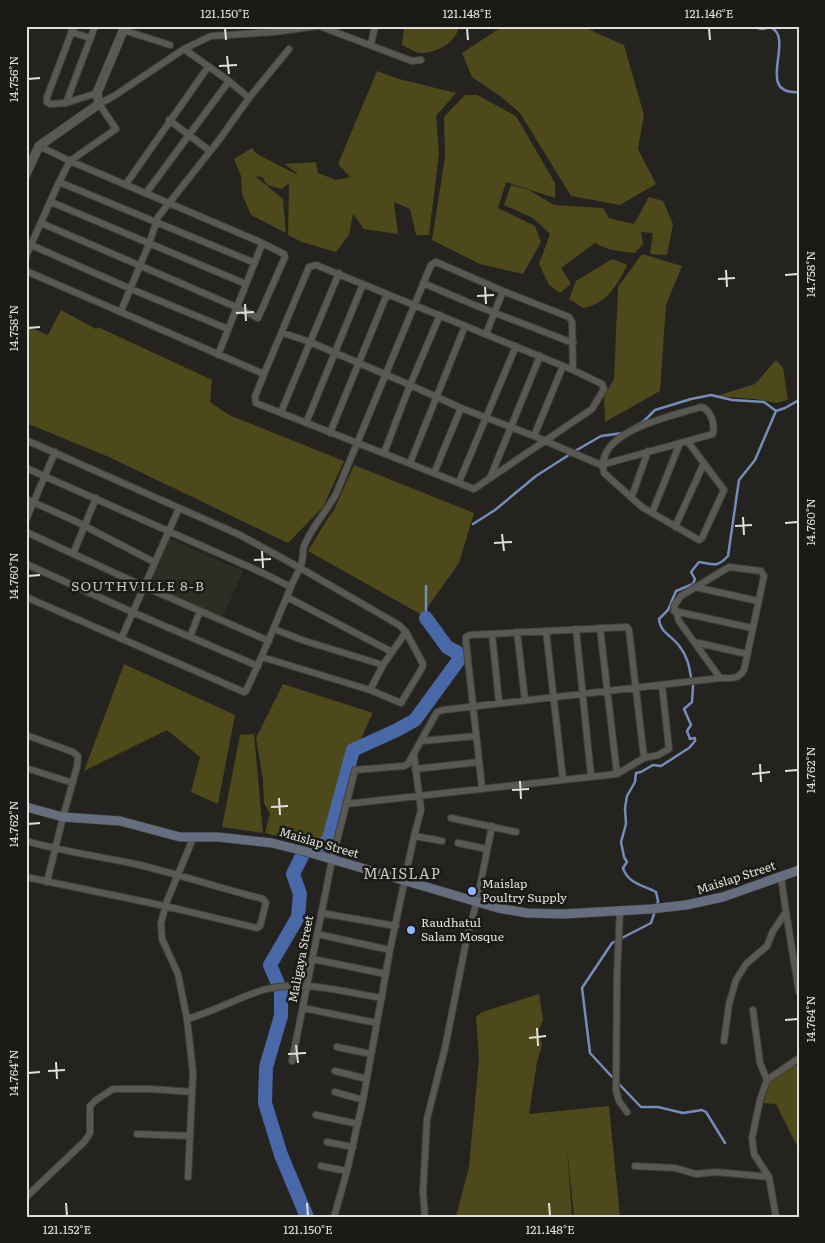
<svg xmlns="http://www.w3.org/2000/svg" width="825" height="1243" viewBox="0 0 825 1243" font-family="Literata,serif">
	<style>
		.built { fill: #2e2d23 }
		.green { fill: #4d491a }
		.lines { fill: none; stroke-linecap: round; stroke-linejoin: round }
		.stream { stroke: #768cb8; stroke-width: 2.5 }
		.river { stroke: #4968a8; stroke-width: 14 }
		.minor-casing { stroke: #403f3c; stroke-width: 8 }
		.tertiary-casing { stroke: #403f3c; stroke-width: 10 }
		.secondary-casing { stroke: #403f3c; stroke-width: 10 }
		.minor { stroke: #595853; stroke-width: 6 }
		.tertiary { stroke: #595853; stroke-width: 9 }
		.secondary { stroke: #646e7e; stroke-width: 9 }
		.ticks { fill: none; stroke: #e0dfdc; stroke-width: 2 }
		.poi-dot { fill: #93b7fd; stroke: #1a1a16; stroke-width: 2 }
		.labels { text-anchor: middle; stroke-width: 5; stroke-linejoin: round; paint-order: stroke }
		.street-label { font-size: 12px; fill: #e0dfdc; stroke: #1a1a16 }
		.poi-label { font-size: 12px; fill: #e0dfdc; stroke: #1a1a16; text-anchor: start }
		.neighbourhood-label { font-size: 14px; letter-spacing: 1px; fill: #c5c4bf; stroke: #1a1a16 }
		.quarter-label { font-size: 15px; letter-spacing: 1px; fill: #c5c4bf; stroke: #1a1a16 }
		.neatline { fill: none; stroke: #e0dfdc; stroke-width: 2 }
		.ticks-label { font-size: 12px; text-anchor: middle; fill: #e0dfdc }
	</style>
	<rect width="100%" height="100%" fill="#24231f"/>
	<path class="built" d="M169,539l74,32 -21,47 -74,-31z"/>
	<path class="green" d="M404,26h55c-3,16 -19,25 -35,27 -7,1 -16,-5 -22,-8z
		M503,26h13l10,3 4,-3h56l8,6 30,13 20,70 -6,34 18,35 -36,21 -49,-9 -51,-83 -20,-17 -28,-19 -10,-24z
		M377,71l22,8 57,14 -20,23 3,37 -10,82h-13l-6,-26 -16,-7 4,32 -34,-5 -11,-15 -4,21 -13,17 -34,-10 -14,-7 1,-52 -7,6 -15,-4 -5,-8 -7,-1 28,23 3,34 -35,-18 -9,-21 -1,-18 -7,-17 18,-11 5,6 39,20v1l1,-2 -13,-9 32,-2 2,11 18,7 14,-3 -12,-13z
		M465,95h12l39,21 39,67v15l-49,-16 -8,26 37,18 6,16 -18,32 -43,-10 -48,-24 13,-83 -1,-40z
		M511,185l18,5 25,15 49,3 6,10 25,6 15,-27 14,4 10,23 -6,31 -17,-1 3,-21 -12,-1 2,12 -8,9c-15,-1 -27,-3 -40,-10l-34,25 10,16 -11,9 -11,-8 -10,-21 11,-30 -17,-16 -29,-13z
		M642,254l40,12 -16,39 -6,86 -55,31 -1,-26 10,-17 4,-92z
		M612,259l15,6c-10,21 -21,39 -44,43l-14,-9 7,-18z
		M61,310l35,19 2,-2 114,53 -2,22 19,13 115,46 -21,46 -35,36 -179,-86 -83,-34v-97l22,9z
		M776,360l7,8 5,32 -12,3 -21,-4 -39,-3 39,-12z
		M354,465l120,48 -15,50 -37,52 -114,-64 20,-33 6,-8z
		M124,664l111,51 -17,89 -27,-12 9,-35 -33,-27 -83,41z
		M283,684l90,29 -28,60 -11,54 -16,20 -53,-14 5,-19 -6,-11 -1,-23 -7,-42z
		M254,734l9,99 -41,-6 18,-92z
		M539,994l4,26 -5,12 4,13 -5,17 -8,52 80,-8 11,111h-46l-7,-69 5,69h-116l13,-50 10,-109 -3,-41 6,-5z
		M799,1063v87l-23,-46 -13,-1 7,-20 -2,-4z"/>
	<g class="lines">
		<path class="stream" d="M750,26l12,3 10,-2c1,2 4,4 5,6 10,18 -18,62 22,59
			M627,430l17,-9 11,-11 36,-11 20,-4 21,5 32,2 12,9
			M473,524l22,-14 41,-34 39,-25 26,-15 22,-3
			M426,586v32
			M691,677c-2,-12 -4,-21 -11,-30 -7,-11 -20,-14 -21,-28l9,-9 8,-19 17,-7 2,-5 -4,-7 8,-10c14,2 18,6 29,-6l11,-76 16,-20 21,-49 9,-3 14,-8
			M657,906l1,-5 -2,-9c-12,-7 -28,-8 -33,-24l4,-6 -3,-5 -3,-15 5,-18 -1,-16 2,-12 8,-14 1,-9 5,-1 12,-7 8,1 28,-18 6,-7v-3l-5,1 -3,-8 4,-6 -7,-16 8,-7 1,-16
			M614,1079l-24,-26 -8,-65 30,-45 39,-20 4,-12
			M618,1083l23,24h17l25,6 19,-3 4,2 19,31"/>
		<path class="river" d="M321,848l8,-10 24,-88 44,-20 18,-10 43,-59v-8l-11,-6 -21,-29
			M302,856l-9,18 7,20 -2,23 -28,48 11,26v25l-15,51 -1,36 16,52 26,62"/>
		<g class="minor-casing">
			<path id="minor" d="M74,26l-27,71v5l3,2 16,-1 31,-10
				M319,26l93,35 9,-1
				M123,30l47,15
				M71,32l19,6
				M371,44l4,-18
				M184,49l45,32 20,17
				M66,103l29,-77
				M169,120l41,31
				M39,146l31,15 188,80 26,13 1,3 -27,61 -22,-11 -195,-84
				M59,182l196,81
				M126,184l82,-117
				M146,193l83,-112
				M51,202l195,82
				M31,245l100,44 97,40
				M26,256l33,-74 11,-21 46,-32 -17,-25 15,-8 70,-47 27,-13 63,-4 44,-6
				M316,265l257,105 29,14 2,5 -12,20 -118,80 -218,-86 -1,-6 9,-23 45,-107z
				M26,271l238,103
				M423,283l49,21 101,39
				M121,311l28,-67 9,-27 61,-77 30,-42 40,-49
				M283,333l27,9 100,43 51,23 73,28 67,29 112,-31c2,-9 -2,-25 -12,-27 -28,9 -108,24 -97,66l38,34 57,33 3,-2 22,-48 -36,-48
				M486,334l17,-43
				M218,355l44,-111
				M281,412l58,-139
				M306,423l57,-139
				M330,433l57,-139
				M534,436l29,-70
				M26,440l214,95 62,34 97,56 7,7 17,32 -1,4 -21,35 -31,-13
				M384,453l26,-68 30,-70
				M410,463l55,-137
				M26,468l237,105 28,14
				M434,473l27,-65
				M490,478l50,-122
				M459,482l57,-136
				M632,496l16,-45
				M26,499l47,21 81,42
				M652,513l28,-70
				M26,520l29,-68
				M675,527l29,-64
				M26,532l117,54 126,55
				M73,554l23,-56
				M26,564l106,48 126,54
				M695,587l63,14
				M26,597l218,95 2,-1c16,-34 30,-68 44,-102 3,-8 8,-16 11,-24 3,-7 1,-13 3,-19 8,-19 22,-34 32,-52l95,-229 5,-3 67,29 66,26 3,5 1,48
				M287,597l105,55
				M674,611l78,17
				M600,628l17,146
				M274,629l28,11 81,25
				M576,629l15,147
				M546,631l17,149
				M517,632l8,68
				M492,634l7,68
				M190,637l10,-26
				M121,639l58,-131
				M694,642l53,12
				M262,657l108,33 13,-25 23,-33
				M26,735l47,17 5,4 -1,11 -14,50 -16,65
				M421,741l55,-5
				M26,768l47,15
				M415,769l64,-7
				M482,788l-16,-146v-5l4,-2 157,-8 2,3 15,128
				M346,804l271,-30 27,-16 14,-3 11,-6 -7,-64
				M451,818l65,14
				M414,836l28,5
				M26,841c35,10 70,15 105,22 44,10 88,25 132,36l3,4 -6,23 -3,2 -92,-22 -139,-29
				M458,843l29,6
				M620,911l-3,63 -1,116 3,11 8,11
				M786,912l13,80
				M321,913l75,13
				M317,934l73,16
				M312,959l74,15
				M303,1008l74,15
				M753,1010l7,53 7,17
				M187,1019c26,-7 50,-21 76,-29 39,-11 80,2 119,8
				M724,1041l5,-37 7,-24 10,-16 21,-18 6,-15 13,-19 -5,-35
				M337,1047l34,7
				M292,1061l40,-201 23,-90 49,-4 4,-2 29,-52 6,-2 277,-32c10,0 18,2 24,-8l20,-94 -3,-5 -32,-4 -48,29 -7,10 5,15 41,57
				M335,1071l32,8
				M335,1092l28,8
				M316,1115l42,9
				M137,1134l53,2
				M327,1142l26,5
				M321,1166l26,5
				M635,1166l40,2 21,6 20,-2 53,5
				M188,1177l5,-104 -6,-54 -9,-45 -16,-35 -1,-16 6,-22 27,-65
				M26,1197l59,-56 5,-8v-27l6,-6 17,-11h38l41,3
				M334,1217l13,-46 16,-71 27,-150 24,-114 7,-26 -7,-55
				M425,1217l-2,-25 4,-73 18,-71 22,-111 10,-36 15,-75
				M776,1217l-7,-40 -15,-23 -2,-16 8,-38 7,-20 32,-22"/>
		</g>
		<g class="tertiary-casing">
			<path id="tertiary" d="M26,174l13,-28 60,-42 -2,-11 28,-67"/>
		</g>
		<g class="secondary-casing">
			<path id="secondary" d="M26,807l37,10 57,4 60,16h38l54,6 32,8 194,57 29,5 36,1 88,-5 35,-4 37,-8 76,-27"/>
		</g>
		<use href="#minor" class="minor"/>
		<use href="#tertiary" class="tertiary"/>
		<use href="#secondary" class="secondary"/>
	</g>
	<path class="ticks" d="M225,28l1,12M467,28l1,12M709,28l1,12M227,56l2,18M219,66l18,-1M28,79l12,-1M726,270l1,17M785,275l13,-1M718,279l17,-1M485,287l1,17M477,296l17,-1M245,304l1,17M236,313l18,-1M28,328l12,-1M743,517l1,18M785,523l13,-1M735,526l17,-1M502,534l2,17M494,543l18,-1M262,551l1,17M254,560l17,-1M28,576l12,-1M760,764l1,18M785,771l13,-1M752,774l18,-2M520,781l1,18M512,790l17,-1M279,798l1,17M271,807l17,-1M28,824l12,-1M785,1020l13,-1M537,1028l1,18M529,1038l17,-2M296,1045l2,18M288,1054l18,-1M56,1062l1,17M48,1071l17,-1M28,1073l12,-1M66,1203l1,13M307,1203l1,13M549,1203l1,13"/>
	<g class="poi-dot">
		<circle cx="472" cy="891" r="5"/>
		<circle cx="411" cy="930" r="5"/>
	</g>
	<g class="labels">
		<g class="street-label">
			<text transform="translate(319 843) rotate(16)" y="4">Maislap Street</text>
			<text transform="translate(736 878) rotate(-18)" y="4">Maislap Street</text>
			<text transform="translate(301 959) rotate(-79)" y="4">Maligaya Street</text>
		</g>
		<g class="poi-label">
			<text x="482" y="888">Maislap<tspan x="482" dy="14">Poultry Supply</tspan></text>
			<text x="421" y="927">Raudhatul<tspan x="421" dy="14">Salam Mosque</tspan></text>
		</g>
		<g class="neighbourhood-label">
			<text x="138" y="591">SOUTHVILLE 8-B</text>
		</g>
		<g class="quarter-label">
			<text x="402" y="879">MAISLAP</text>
		</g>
	</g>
	<rect width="825" height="1243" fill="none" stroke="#1a1a16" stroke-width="55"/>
	<rect x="28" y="28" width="770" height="1188" class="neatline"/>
	<g class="ticks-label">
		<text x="225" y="18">121.150°E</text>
		<text x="467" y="18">121.148°E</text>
		<text x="709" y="18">121.146°E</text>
		<text transform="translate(14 79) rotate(-90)" y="4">14.756°N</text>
		<text transform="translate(811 274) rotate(-90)" y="4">14.758°N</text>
		<text transform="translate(14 328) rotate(-90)" y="4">14.758°N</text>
		<text transform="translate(811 522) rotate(-90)" y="4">14.760°N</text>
		<text transform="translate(14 576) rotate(-90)" y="4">14.760°N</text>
		<text transform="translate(811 770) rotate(-90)" y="4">14.762°N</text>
		<text transform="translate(14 824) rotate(-90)" y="4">14.762°N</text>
		<text transform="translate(811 1019) rotate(-90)" y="4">14.764°N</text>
		<text transform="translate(14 1073) rotate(-90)" y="4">14.764°N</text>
		<text x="67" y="1234">121.152°E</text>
		<text x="308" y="1234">121.150°E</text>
		<text x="550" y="1234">121.148°E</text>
	</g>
</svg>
